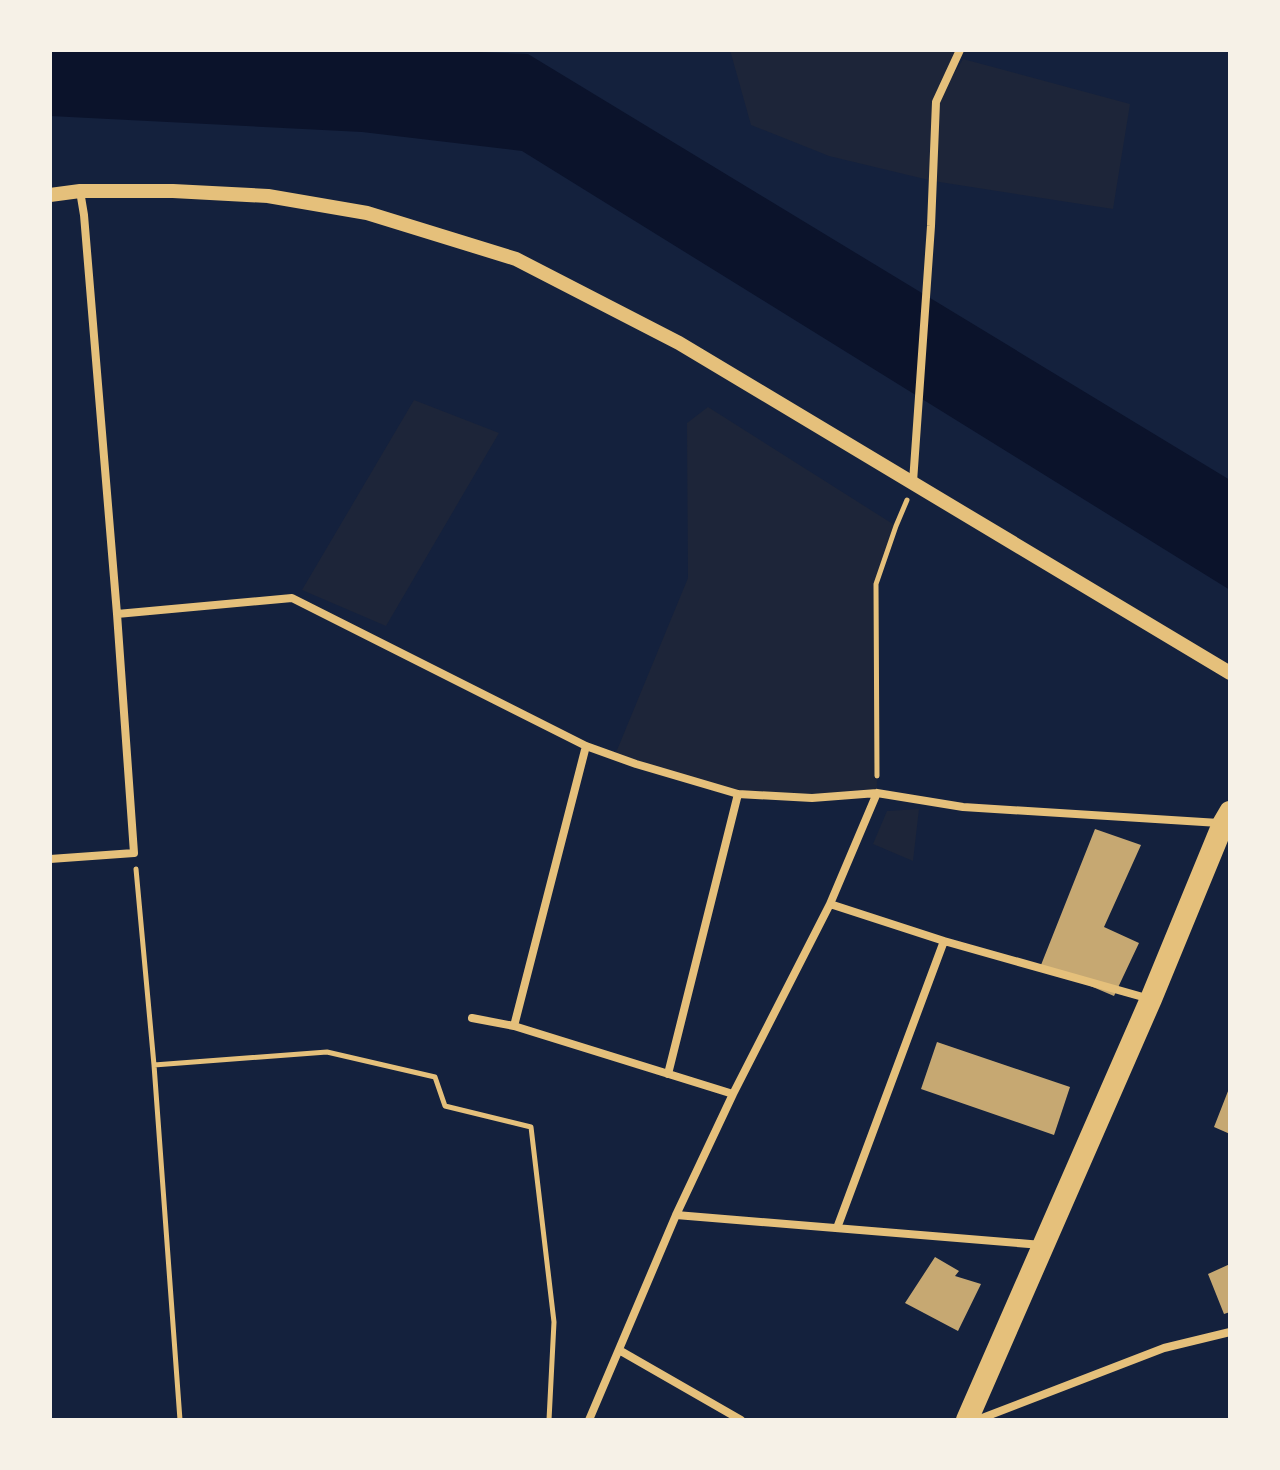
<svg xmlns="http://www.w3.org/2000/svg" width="1280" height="1470" viewBox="0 0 1280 1470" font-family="'Nunito Sans',sans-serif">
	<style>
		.green { fill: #1d2539 }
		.water { fill: #0b132b }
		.building { fill: #c6a872 }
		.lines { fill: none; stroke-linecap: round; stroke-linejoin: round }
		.path { stroke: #e5c07b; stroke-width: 5 }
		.minor { stroke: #e5c07b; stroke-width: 8 }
		.tertiary { stroke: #e5c07b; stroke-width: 14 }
		.trunk { stroke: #e5c07b; stroke-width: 22 }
	</style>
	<rect width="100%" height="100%" fill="#14213d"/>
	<path class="green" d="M730,50h227l-17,46 23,-37 167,45 -17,105 -180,-28 -104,-25 -78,-31z
		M414,400l85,33 -113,193 -84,-36z
		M708,407l188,119 -20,58 1,209 -65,5 -74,-4 -123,-39 73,-177 -1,-155z
		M919,809l-6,52 -40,-17 14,-33z"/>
	<path class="water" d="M50,50h381l97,4 702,426v110l-708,-439 -160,-19 -312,-16z"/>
	<path class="building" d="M1095,829l46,16 -37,82 35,16 -25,53 -73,-31z
		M937,1042l133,45 -16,48 -133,-46z
		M1230,1086v48l-16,-7z
		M935,1257l24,14 -4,5 26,8 -23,47 -53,-28z
		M1230,1264v48l-6,2 -16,-40z"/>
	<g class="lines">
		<path class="path" d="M877,776l-1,-192 20,-58 11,-26
			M136,869l18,196 26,355
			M154,1065l173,-13 108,25 10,29 86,21 23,195 -5,98"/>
		<path class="minor" d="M913,482l18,-256 5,-124 24,-52
			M117,614l175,-16 294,148 50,18 102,30 74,4 65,-5 86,14 256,16
			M50,859l84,-6 -17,-239 -33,-399 -4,-24
			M830,904l114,37
			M472,1018l42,8 219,68
			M514,1026l72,-280
			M668,1074l70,-280
			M676,1215l366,30
			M837,1228l107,-287 206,58
			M619,1350l122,70
			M589,1420l87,-205 57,-121 97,-190 47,-111
			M977,1420l187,-72 66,-16"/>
		<path class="tertiary" d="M50,195l30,-4h93l95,5 99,17 149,46 163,84 551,330"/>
		<path class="trunk" d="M967,1420l184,-421 72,-175 7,-12"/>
	</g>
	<rect width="1280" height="1470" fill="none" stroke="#f6f1e7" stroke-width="104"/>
</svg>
